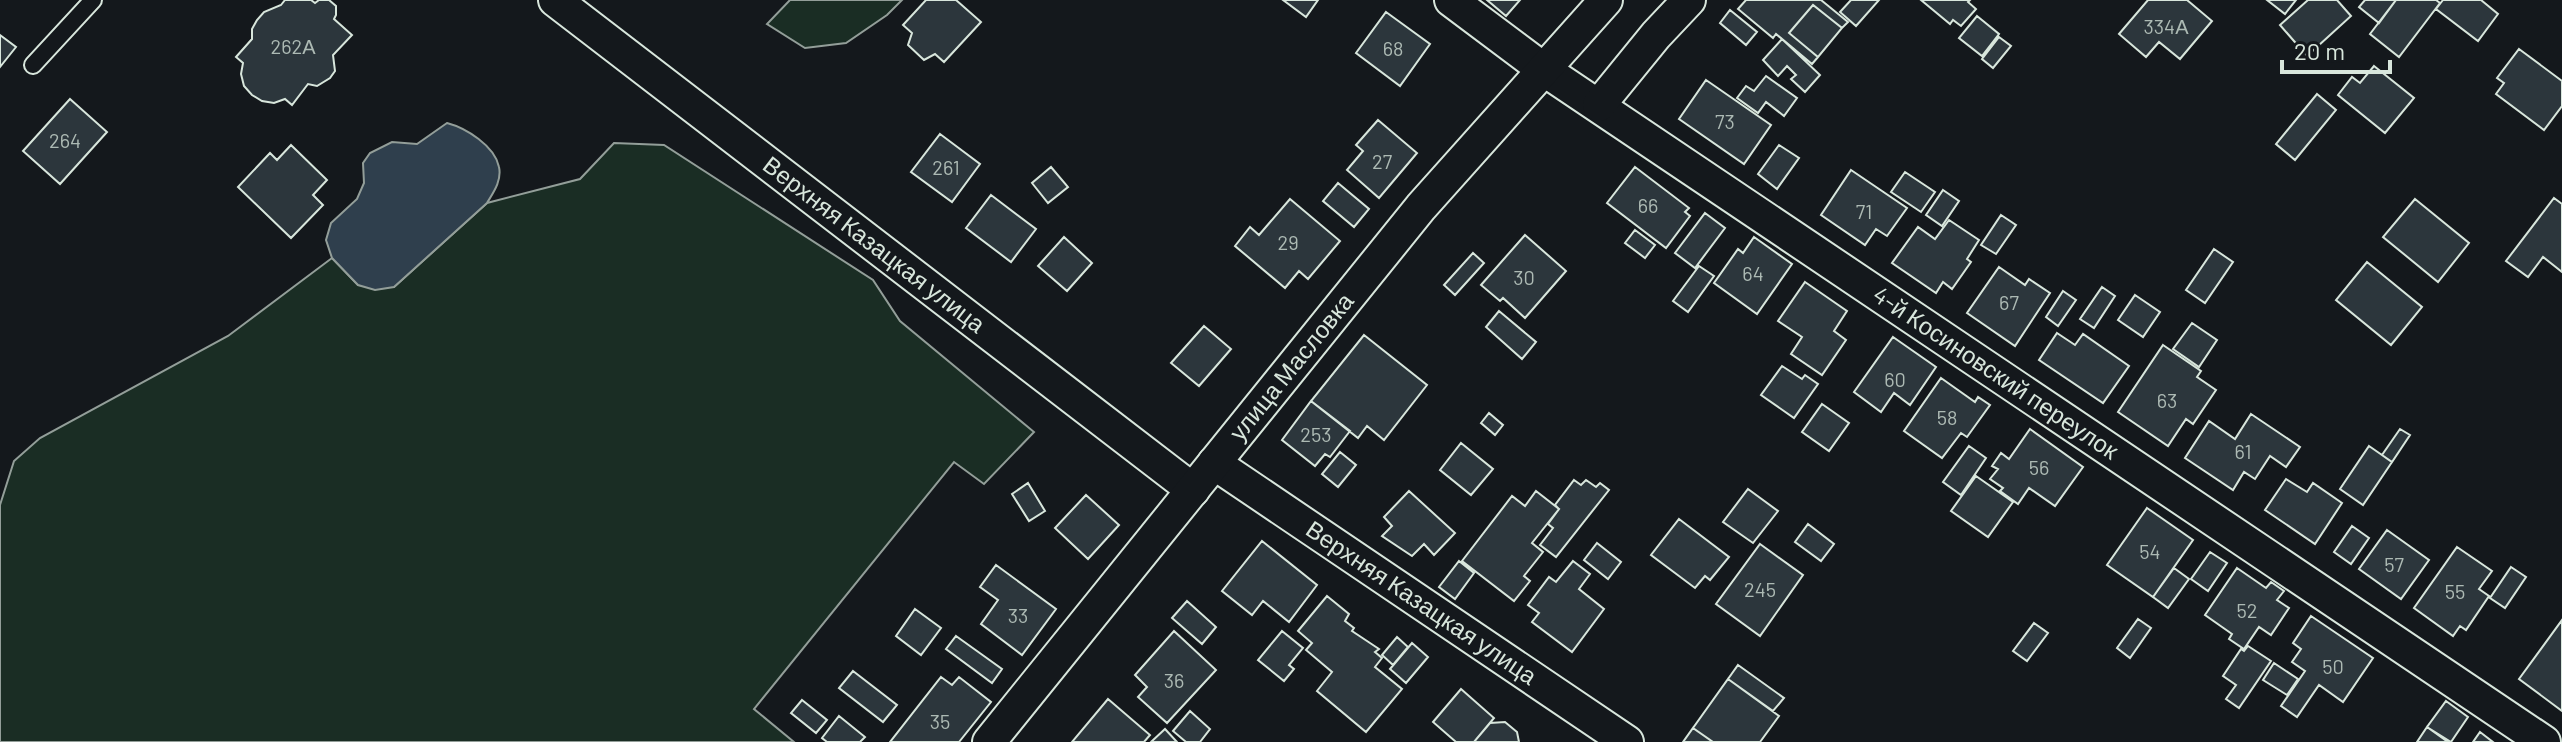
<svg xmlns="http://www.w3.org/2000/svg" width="2562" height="742" viewBox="0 0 2562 742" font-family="Barlow,sans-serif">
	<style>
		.green { fill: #1a2d24; stroke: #939e99; stroke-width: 2 }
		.water { fill: #2f3f4d; stroke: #939e99; stroke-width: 2 }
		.building { fill: #2c363c; stroke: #d8e6dc; stroke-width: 2 }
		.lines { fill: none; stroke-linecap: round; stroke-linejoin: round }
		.lane-casing { stroke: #d8e6dc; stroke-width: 20 }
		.street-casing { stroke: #d8e6dc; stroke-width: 36 }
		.lane { stroke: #14181c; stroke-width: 16 }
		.street { stroke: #14181c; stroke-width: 32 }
		.labels { text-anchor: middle; stroke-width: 6; stroke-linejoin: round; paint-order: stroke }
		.number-label { font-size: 20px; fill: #adbab4 }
		.street-label { font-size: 24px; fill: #d8e6dc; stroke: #14181c }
	</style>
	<rect width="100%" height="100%" fill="#14181c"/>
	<path class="green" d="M790,0h112l-15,15 -41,28 -41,5 -38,-24z
		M614,143l50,2 209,135 27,41 134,111 -50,52 -30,-22 -200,247 40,33h-794v-237l14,-44 26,-23 188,-102 104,-78 26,27 36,2 93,-84 93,-24z"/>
	<path class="water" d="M447,123c19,5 48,23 52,44 3,14 -6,26 -12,36l-93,84 -19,3 -17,-5 -26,-27 -6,-18 5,-17 26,-24 7,-16 -1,-20 7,-10 22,-11 25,2z"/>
	<path class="building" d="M285,0h26l4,3 4,-3h10l7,6v9l-2,4 18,16 -19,20 2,16 -5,7 -13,8 -9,-2 -16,21 -7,-6 -11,4 -12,-2 -10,-6 -8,-9 -3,-12 2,-11 -7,-6 16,-18v-10l5,-9 7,-8 17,-7z
		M926,0h30l25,22 -37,40 -9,-8 -11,6 -16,-15 4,-12 -9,-8z
		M1283,0h35l-12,17z
		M1487,0h33l-14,16z
		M1746,0h75l27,22 -6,6 -29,-23 -24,28 29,24 -6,7 -36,-30 -3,4 -35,-29z
		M1851,0h28l-23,26 -16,-14z
		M1921,0h49l-2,2 8,7 -15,17 -8,-6 -3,4z
		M2148,0h39l25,21 -32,38 -21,-17 -13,15 -27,-23z
		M2267,0h29l-11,14z
		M2308,0h29l14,16 -44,40 -27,-31z
		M2365,0h31l-17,23 -20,-16z
		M2396,0h40l4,3 -41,54 -29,-23z
		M2443,0h38l17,14 -20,27 -42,-32z
		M1813,5l29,23 -24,29 -29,-24z
		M1730,10l27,22 -11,13 -26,-22z
		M1386,12l44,32 -30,42 -44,-33z
		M1977,16l22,18 -17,22 -23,-18z
		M0,35l16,12 -16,20z
		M1999,37l12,9 -18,22 -11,-9z
		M1782,39l38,36 -15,17 -14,-13 5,-4 -9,-9 -9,10 -15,-16z
		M2519,49l43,32v25l-18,24 -48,-36 8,-11 -7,-5z
		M2374,66l40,32 -29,35 -47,-38 14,-18 8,6z
		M1766,76l31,22 -13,18 -18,-14 -8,11 -21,-15 9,-12 8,5z
		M1706,80l65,45 -27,39 -65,-45z
		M2317,94l19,16 -41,50 -19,-16z
		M70,99l37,33 -47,52 -37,-33z
		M1378,120l39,33 -38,45 -32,-28 16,-19 -7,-6z
		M940,134l40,30 -28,38 -41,-30z
		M291,145l36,35 -14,15 10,10 -32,33 -53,-51 32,-34 7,7z
		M1779,145l20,13 -22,31 -19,-15z
		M1051,167l17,20 -20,16 -16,-20z
		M1635,167l54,41 -4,4 5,4 -24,32 -59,-45z
		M1851,170l56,38 -20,28 -11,-7 -11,16 -44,-30z
		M1905,172l30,20 -14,20 -30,-20z
		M1338,183l31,26 -15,18 -31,-26z
		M1943,190l16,11 -17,25 -16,-11z
		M991,195l45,34 -25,33 -45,-34z
		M2554,198l8,6v68l-19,-15 -15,20 -22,-16z
		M1290,199l50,42 -32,38 -9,-8 -14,17 -50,-42 15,-19 9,8z
		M2415,199l54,44 -31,39 -55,-45z
		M1705,213l20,15 -30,40 -20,-15z
		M2001,215l15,10 -20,29 -15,-9z
		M1949,220l30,20 -12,19 4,3 -19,27 -9,-7 -7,11 -44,-30 26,-36 17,12z
		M1635,230l20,15 -10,13 -20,-15z
		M1525,235l41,36 -41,47 -22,-20 -3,3 -19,-16z
		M1064,237l28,26 -25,28 -29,-25z
		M1754,237l38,27 -35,50 -43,-31 24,-34 5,4z
		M2214,249l19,13 -28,41 -19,-13z
		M1473,253l11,10 -29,32 -11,-10z
		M2367,262l55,45 -31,38 -55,-45z
		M1699,266l15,10 -26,36 -15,-11z
		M1999,267l26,18 4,-6 21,14 -35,53 -48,-33z
		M1805,282l42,29 -13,20 12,9 -24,35 -31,-21 11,-17 -24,-16z
		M2102,287l13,9 -21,32 -14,-9z
		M2063,291l13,9 -18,26 -12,-9z
		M2135,295l25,17 -17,25 -25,-17z
		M1499,311l37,31 -14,17 -36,-32z
		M2192,323l25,17 -18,27 -26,-18z
		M1204,326l27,23 -32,37 -28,-23z
		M2057,333l18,12 8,-11 46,32 -26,37 -64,-43z
		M1364,335l63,50 -43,55 -17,-14 -9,12 -47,-37z
		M1893,337l43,30 -26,38 -16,-12 -13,19 -27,-20z
		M2163,345l38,26 -4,6 19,13 -23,34 -7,-5 -18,27 -50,-34z
		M1782,366l20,13 3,-4 13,9 -24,34 -33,-23z
		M1941,378l34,24 3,-5 12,8 -23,32 -6,-4 -19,25 -38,-27z
		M1311,401l39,30 -20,26 -5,-3 -10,12 -33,-26z
		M1822,404l27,19 -20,28 -27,-19z
		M1489,413l14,12 -8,10 -14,-12z
		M2251,414l49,33 -14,20 -16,-11 -15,23 -11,-7 -11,18 -48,-32 24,-37 26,18z
		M2030,429l53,38 -28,39 -26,-18 -11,16 -18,-13 3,-3 -13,-9 8,-10 -6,-3 9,-13 8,6z
		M2400,429l10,6 -18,27 -10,-7z
		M1461,443l32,26 -22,26 -31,-25z
		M1969,446l17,12 -25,37 -18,-13z
		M2369,446l23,16 -29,43 -23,-16z
		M1340,452l16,13 -18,22 -16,-13z
		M1976,476l37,26 -25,35 -37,-26z
		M2286,479l21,13 6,-9 29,20 -27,41 -50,-34z
		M1574,480l7,5 5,-5 10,7 4,-4 9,7 -53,67 -16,-12 13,-17 -5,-4 11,-15 -4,-4z
		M1028,483l17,28 -16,10 -17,-27z
		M1748,489l30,22 -25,32 -30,-21z
		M1409,491l46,42 -21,22 -10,-11 -12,12 -30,-20 10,-10 -8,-9z
		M1536,491l23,18 -27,34 11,9 -19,24 6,5 -16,20 -52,-40 50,-65 13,10z
		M1086,495l33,30 -31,34 -33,-31z
		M2147,508l46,32 -40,57 -46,-32z
		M1679,519l50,38 -19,23 -5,-4 -10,12 -44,-33z
		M1808,524l26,20 -13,17 -26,-19z
		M2352,526l17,12 -18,26 -17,-12z
		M2387,530l42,30 -28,39 -42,-30z
		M1262,541l55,44 -28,37 -26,-21 -11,14 -30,-24z
		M1597,543l24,19 -13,17 -24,-19z
		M1760,544l43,31 -43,61 -44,-32z
		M2457,547l35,24 -13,18 10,7 -23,34 -6,-4 -7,10 -39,-28z
		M2210,552l17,11 -19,28 -17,-12z
		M1459,561l15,12 -19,26 -16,-12z
		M1573,561l17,13 -11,15 25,20 -32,43 -40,-30 7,-9 -11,-8 21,-28 7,5z
		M996,565l60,44 -34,46 -41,-31 17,-24 -18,-13z
		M2511,567l15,10 -21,31 -15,-10z
		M2174,568l15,11 -21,29 -15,-11z
		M2237,568l29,20 5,-6 13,9 -7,9 12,8 -18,27 -12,-8 -15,22 -15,-10 3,-5 -27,-19z
		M1327,596l22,18 -4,7 9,7 -2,3 27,18 -4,3 7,6 -7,9 27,22 -36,43 -49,-41 15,-19 -26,-22 6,-7 -14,-12z
		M1187,601l29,26 -14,17 -30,-26z
		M915,609l26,19 -20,27 -25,-19z
		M2311,616l62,42 -30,44 -24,-17 -22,32 -16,-11 24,-35 -13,-9 9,-13 -8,-6z
		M2138,619l13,9 -21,30 -13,-10z
		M2562,620v91l-43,-32z
		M2034,623l14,10 -21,28 -14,-10z
		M1174,631l42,39 -49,53 -29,-26 9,-10 -12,-12z
		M1282,631l21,17 -14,17 5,4 -10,12 -26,-21z
		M956,636l46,33 -10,14 -46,-34z
		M1397,637l11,10 -15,18 -11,-10z
		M1412,643l16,14 -22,26 -16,-14z
		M2248,646l23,15 -32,47 -13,-9 10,-14 -13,-9 18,-27 3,2z
		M2274,663l24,16 -11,16 -24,-15z
		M1738,665l46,33 -11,13 -45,-32z
		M853,671l44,34 -14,17 -44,-34z
		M941,677l11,8 7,-8 32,25 -32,40h-69z
		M1728,679l51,37 -19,26h-47l-20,-14z
		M1461,689l33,29 -20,24h-18l-23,-20z
		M1108,699l42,36 -6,7h-72z
		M802,700l25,20 -11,13 -25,-20z
		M2446,701l22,16 -17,25 -24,-15z
		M1190,711l20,18 -10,13h-14l-13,-11z
		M839,716l26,21 -5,5h-33l-5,-4z
		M1505,722l12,10 2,10h-45l16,-19z
		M2427,727l21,15h-31z
		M1693,728l20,14h-30z
		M1165,729l12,13h-26z
		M2480,732l13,10h-20z"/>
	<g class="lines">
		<g class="lane-casing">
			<path id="lane" d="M33,65l60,-65"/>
		</g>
		<g class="street-casing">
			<g id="street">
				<path id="s1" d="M555,0l638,490"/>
				<path id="s2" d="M1451,0l92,69 1001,673"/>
				<path d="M1599,105l57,-70 33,-35"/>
				<path id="s3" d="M1214,463l413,279"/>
				<path id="s4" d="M989,742l432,-535 185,-207"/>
			</g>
		</g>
		<use href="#lane" class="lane"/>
		<use href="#street" class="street"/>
	</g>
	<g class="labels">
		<g class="number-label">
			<text x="2166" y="34">334А</text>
			<text x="293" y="54">262А</text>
			<text x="1393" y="56">68</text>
			<text x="1725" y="129">73</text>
			<text x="65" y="148">264</text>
			<text x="1382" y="169">27</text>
			<text x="946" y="175">261</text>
			<text x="1648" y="213">66</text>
			<text x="1864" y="219">71</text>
			<text x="1288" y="250">29</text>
			<text x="1753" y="281">64</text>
			<text x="1524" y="285">30</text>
			<text x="2009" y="310">67</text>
			<text x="1895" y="387">60</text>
			<text x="2167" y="408">63</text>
			<text x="1947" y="425">58</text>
			<text x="1316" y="442">253</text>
			<text x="2243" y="459">61</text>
			<text x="2039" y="475">56</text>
			<text x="2150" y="559">54</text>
			<text x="2394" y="572">57</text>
			<text x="1760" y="597">245</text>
			<text x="2455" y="599">55</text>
			<text x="2247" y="618">52</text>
			<text x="1018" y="623">33</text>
			<text x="2333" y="674">50</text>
			<text x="1174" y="688">36</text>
			<text x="940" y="729">35</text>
		</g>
		<g class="street-label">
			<text dy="8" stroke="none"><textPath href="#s1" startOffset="402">Верхняя Казацкая улица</textPath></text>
			<text dy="8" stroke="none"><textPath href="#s4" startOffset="482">улица Масловка</textPath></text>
			<text dy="8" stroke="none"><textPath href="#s2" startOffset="660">4-й Косиновский переулок</textPath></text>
			<text dy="8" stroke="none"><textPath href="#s3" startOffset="250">Верхняя Казацкая улица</textPath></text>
		</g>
	</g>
	<path d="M2282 60v12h108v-12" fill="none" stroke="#d8e6dc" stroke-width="4"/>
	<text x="2294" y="60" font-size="24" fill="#d8e6dc" stroke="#14181c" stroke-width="6" paint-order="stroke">20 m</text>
</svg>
